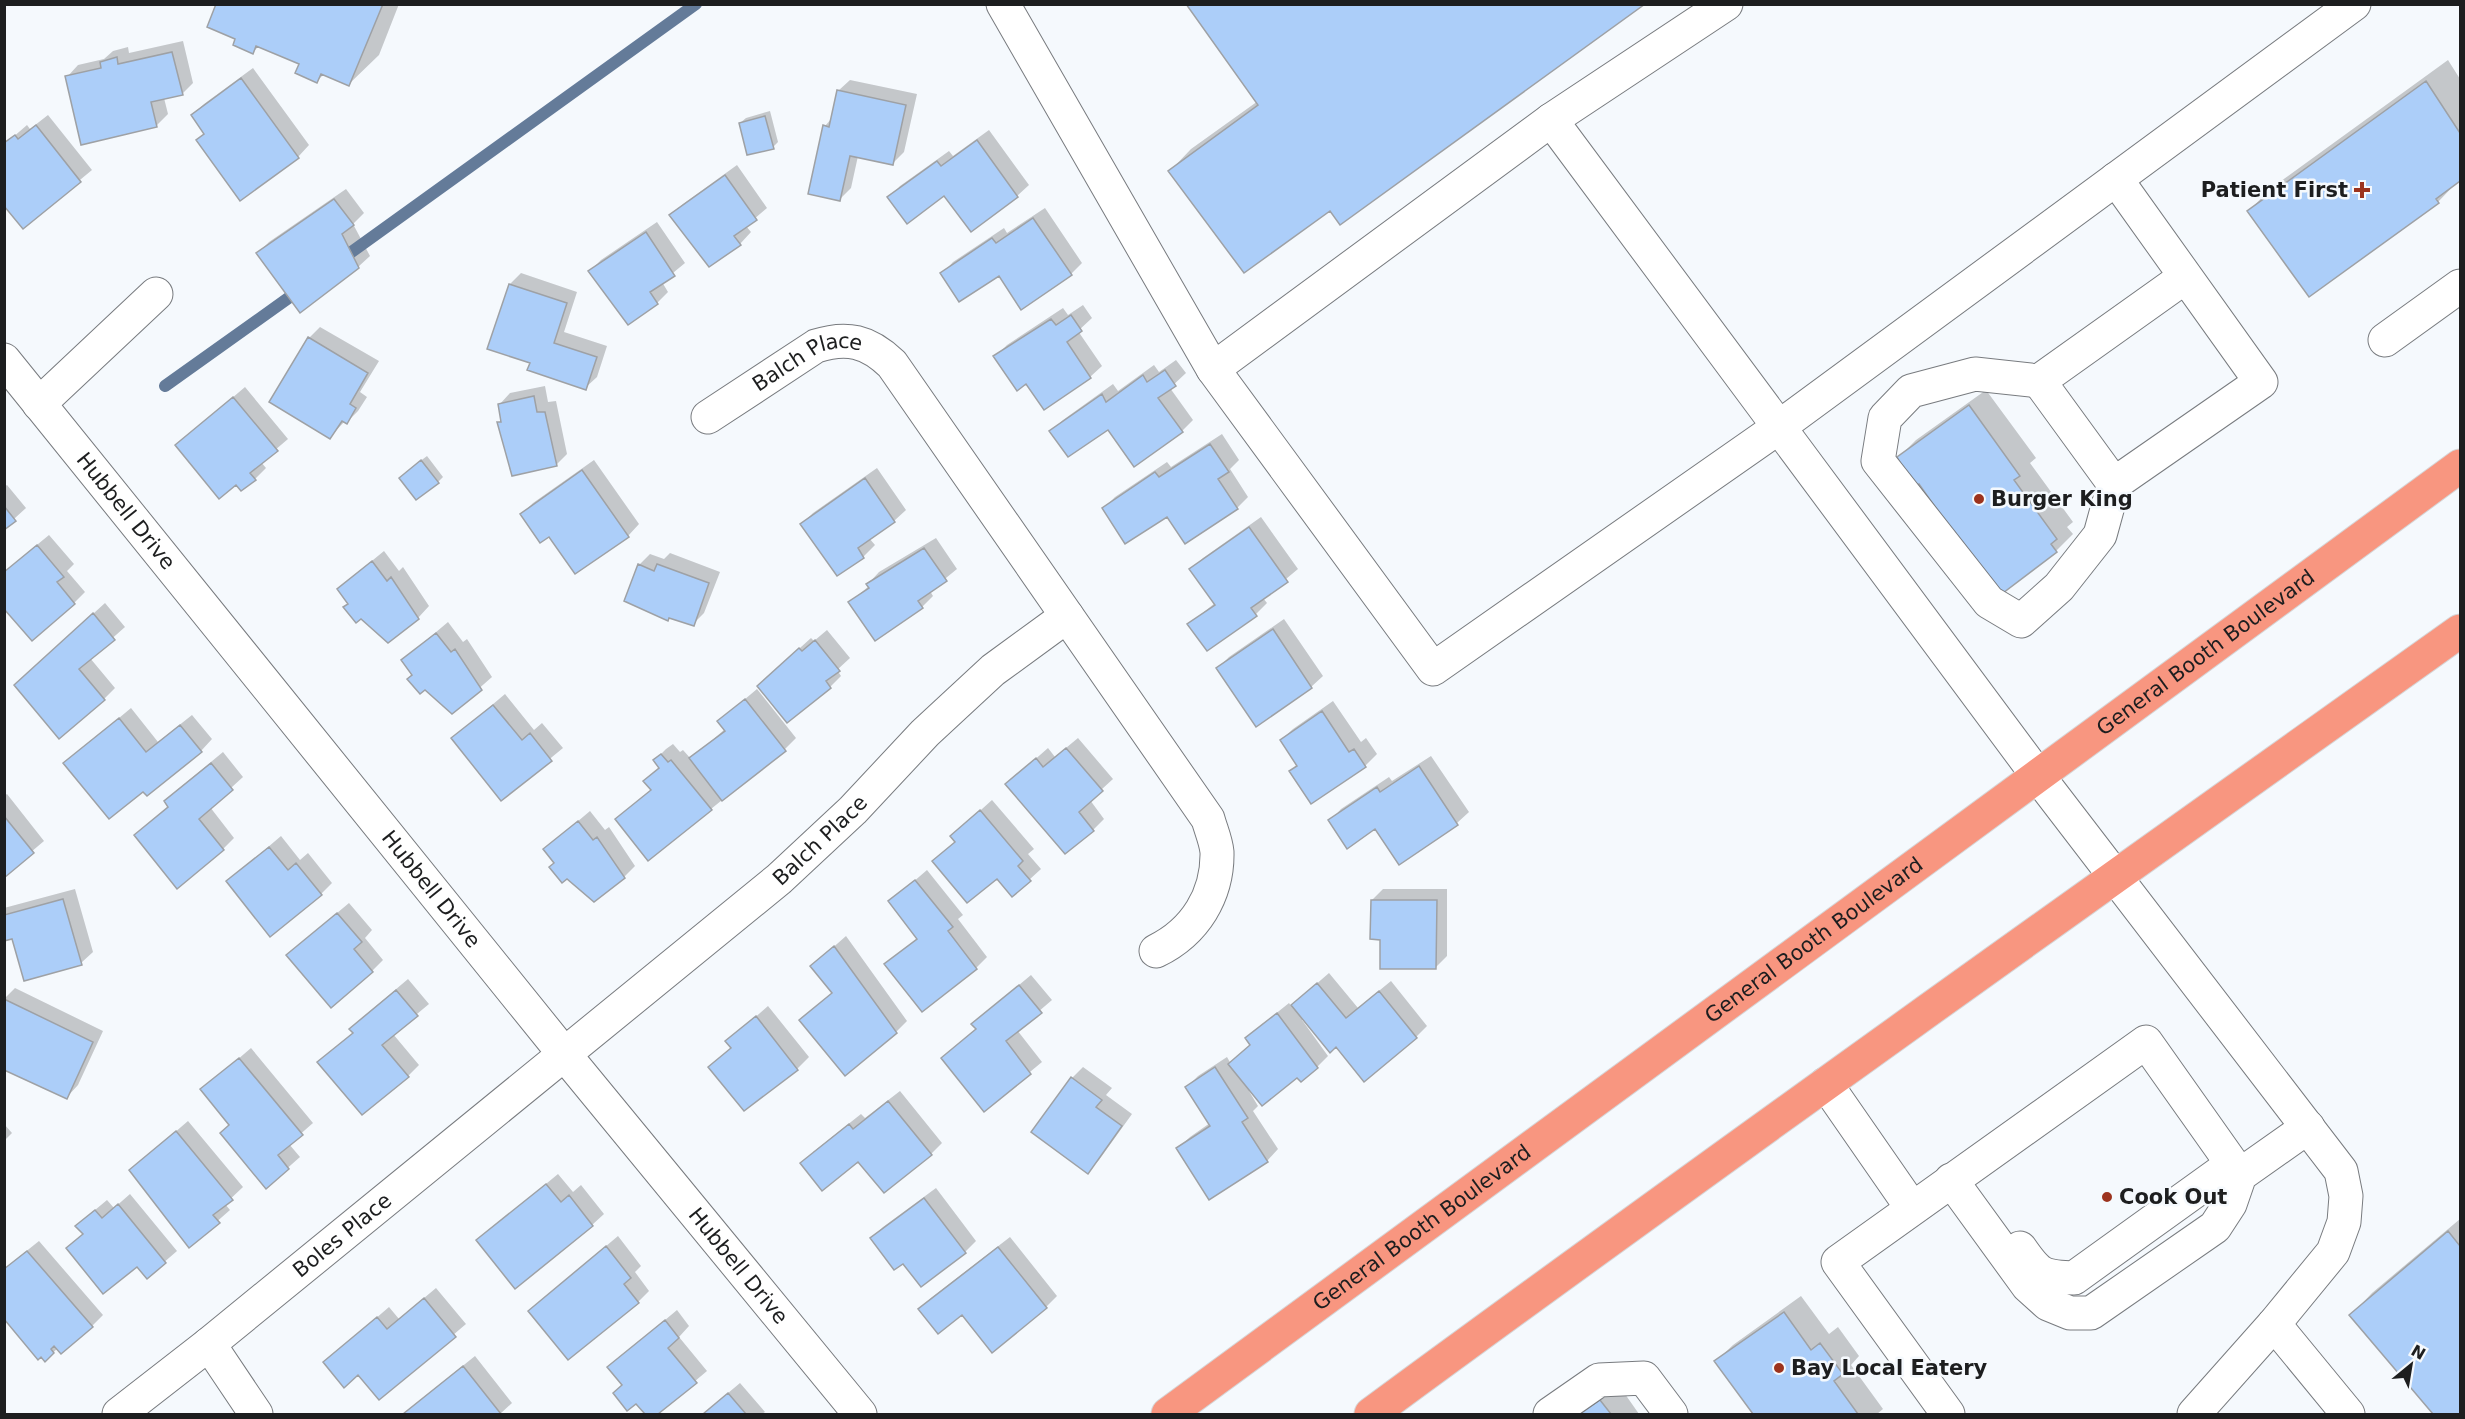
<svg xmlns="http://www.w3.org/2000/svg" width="2465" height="1419" viewBox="0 0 2465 1419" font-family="'DejaVu Sans',sans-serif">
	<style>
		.shadow { fill: #0003 }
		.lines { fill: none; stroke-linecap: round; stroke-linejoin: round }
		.stream { stroke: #647b99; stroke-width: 12 }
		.building { fill: #accef9; stroke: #9ea1a5; stroke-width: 1.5 }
		.minor-casing { stroke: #787b7f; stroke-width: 35 }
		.highway-casing { stroke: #d6d6d7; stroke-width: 35 }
		.minor { stroke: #fff; stroke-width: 33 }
		.highway { stroke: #f89680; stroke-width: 33 }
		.poi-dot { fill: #9c331e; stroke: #f5f9fd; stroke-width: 2 }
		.labels { text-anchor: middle; stroke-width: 5; stroke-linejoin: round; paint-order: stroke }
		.poi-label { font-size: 21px; font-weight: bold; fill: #1d1e1f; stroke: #f5f9fd; text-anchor: start }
		.street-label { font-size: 21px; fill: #1d1e1f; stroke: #f5f9fd }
	</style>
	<rect width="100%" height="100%" fill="#f5f9fd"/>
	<path class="shadow" d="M218,4h181l-20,51 -30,29 -25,-10 -7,7 -16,-18 -42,-17 -6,6 -16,-14z
		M183,41l10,42 -11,11 -18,4 4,16 -12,12 -89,-49 11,-12 26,-6 9,-8 15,-4 1,6z
		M2448,60l12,19v100l-22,23 -128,93 -61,-84 21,-22z
		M253,68l56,77 -11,12 -58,42 -35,-66 -13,-18 12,-11z
		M850,80l67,14 -13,58 -12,12 -34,-8 -7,32 -12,12 -14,-74 7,-8 6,-27z
		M1258,101l73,108 -161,-38 21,-22z
		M770,111l8,31 -5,5 -33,-24 6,-5z
		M48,115l44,55 -69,57 -19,-82 23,-20 3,4z
		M989,130l40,55 -12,11 -46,34 -26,-36 -56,4 11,-12 49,-35 4,5z
		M737,165l30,43 -21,18 5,6 -11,12 -69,-29 12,-11z
		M346,189l18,24 -11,11 17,32 -12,11 -100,-14 11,-11z
		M1045,208l37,55 -11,11h-129l11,-12 51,-34 3,5z
		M657,222l28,41 -23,19 6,10 -11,11 -67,-32 11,-11z
		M521,273l56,19 -13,40 43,14 -10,31 -12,11 -53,-26 -22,-78z
		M1083,305l9,13 -14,13 24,35 -12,11 -63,5 -32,-25 12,-12 56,-37 5,7z
		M320,327l59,34 -19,31 7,5 -9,14 -11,11 -2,-1 -15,16 -21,-99z
		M1176,360l10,13 -16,15 23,32 -11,11 -74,-3 -57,3 12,-11 50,-36 5,7 36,-26 5,7z
		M545,386l3,16 8,-1 11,53 -11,11 -57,-42 3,-4 -3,-14 11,-12z
		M245,387l43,52 -27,23 5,6 -11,11 -19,4 -59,-38z
		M1986,390l50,68 -6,5 43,59 -6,5 6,7 -17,17 -116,-41 -41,-53 17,-17z
		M1222,434l17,26 -9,9 18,28 -11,11 -69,7 -64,-7 11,-11 52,-35 4,5z
		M427,456l16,21 -5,5 -32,-10z
		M594,460l45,64 -11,12 -79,-1 -27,-21 11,-11z
		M877,468l29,42 -12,11 -25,17 6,7 -12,12 -26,17 -35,-50 11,-11z
		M7,485l19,23 -22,20v-41z
		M1261,517l37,52 -35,29 4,5 -11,11 -49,35 -18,-25 26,-21 -24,-33 12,-12z
		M49,535l25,29 -7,7 18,21 -11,11 -70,-31z
		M936,538l21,31 -27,22 3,5 -11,11 -72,-5 19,-16 -1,-2 11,-12z
		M384,551l15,20 4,-4 26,39 -11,12 -57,-1 -11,-14 1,-25z
		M670,553l50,19 -16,41 -11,11 -22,-7 -3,2 -29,-54 11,-11 14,5z
		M105,603l20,24 -35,31 25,30 -11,11 -77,-25z
		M1284,619l39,57 -12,11 -93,-19 11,-11z
		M448,622l15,20 4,-3 25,38 -40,35 -49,-52z
		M827,630l23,28 -13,12 4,6 -11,11 -60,-12 41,-37 3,3z
		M757,689l39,49 -11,11 -74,60 -94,10 35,-30 -7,-8 15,-14 -5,-7 11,-11 7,-5 7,8 3,-2 8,9 34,-30 -6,-8z
		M505,694l29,36 8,-7 21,25 -62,51 -48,-61z
		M1333,701l28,41 5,-4 11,16 -12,12 -53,36 -21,-31 6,-7 -16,-24 12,-11z
		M131,708l27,34 34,-27 20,24 -11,12 -57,38 -79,-26z
		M1078,738l35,41 -23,21 14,19 -11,11 -86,-46 41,-36 7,9z
		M223,752l20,25 -33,30 24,31 -11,11 -87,-14 33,-29 -3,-5 11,-11z
		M1431,756l38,56 -12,11 -58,40 -23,-36 -46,-6 11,-12 48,-32 3,4z
		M7,794l37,47 -40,34v-79z
		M992,800l42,49 -6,5 13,15 -12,11 -32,-3 -51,-27 10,-9 -4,-5z
		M590,811l15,19 4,-3 26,39 -11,11 -69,-15 -10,-13z
		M281,836l19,24 8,-7 24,30 -11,11 -93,-13z
		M927,870l36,45 -5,4 29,38 -11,11 -90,-4 32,-26 -28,-36z
		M75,889l18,63 -12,11 -68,-26 -9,2v-31z
		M1383,889h64v67l-12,12 -53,-30 -10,-38z
		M349,903l23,27 -7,8 18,22 -11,11 -72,-27z
		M846,936l61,85 -11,11 -95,-12 32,-28 -21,-26z
		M1329,973l29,35 33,-27 36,45 -11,11 -80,8 -32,-26 -2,1 26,36 -11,11 -68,24 9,15 -5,5 25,38 -11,12 -57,37 -32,-50 12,-11 20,-14 -23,-36 11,-11 29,-19 4,7 21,-20 -5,-5 12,-12 30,-24 2,3z
		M1031,975l21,25 -35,30 25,32 -57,47 -42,-51 34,-30 -4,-4 12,-11z
		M408,979l21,25 -36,30 26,31 -11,11 -88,-14 34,-30 -3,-3 11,-11z
		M15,988l88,43 -25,54 -11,12 -63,-28v-70z
		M768,1006l41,51 -12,12 -53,40 -12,-62 -5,-5z
		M251,1048l62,75 -24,21 11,13 -34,30 -35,-63 -29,-34z
		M1083,1067l29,21 -6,7 26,19 -33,46 -12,12 -15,-94z
		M900,1091l42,52 -11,11 -73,6 -45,-8 48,-38 4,4z
		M188,1121l55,66 -18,17 5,6 -41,36 -58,-76z
		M4,1124l8,9 -8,8z
		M558,1174l15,18 8,-7 23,29 -12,11 -114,15z
		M936,1188l40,53 -11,11 -93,-14 11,-11z
		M130,1194l47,57 -30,26 -10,-12 -69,-17 16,-15 -6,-7 11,-11 18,-15 7,8z
		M2460,1219v195h-25l-84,-99 21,-22z
		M618,1236l23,30 -6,6 14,19 -11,11 -96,-2z
		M1010,1237l47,59 -11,11 -84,6 -42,-4 11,-11z
		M39,1241l64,74 -11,11 -34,22 -13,12 -41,-91z
		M436,1288l30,36 -87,74 -21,-25 -33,-11 64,-55 10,12z
		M1801,1296l28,38 9,-7 21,29 -8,9 32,44 -6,5h-122l-39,-53 17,-16z
		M677,1310l12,16 -10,11 28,34 -51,43h-9l-38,-47z
		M475,1356l37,47 -12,11h-97z
		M740,1383l25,29 -3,2h-59z
		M1618,1384l21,30h-63z"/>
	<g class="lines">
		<path class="stream" d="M339,261l357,-257
			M165,386l136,-97"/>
	</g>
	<path class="building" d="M216,4h167l-34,82 -28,-12 -4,9 -22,-10 4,-9 -43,-18 -3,8 -20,-9 2,-6 -28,-12z
		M1186,4h459l-305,221 -10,-14 -86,62 -76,-102 90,-66z
		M172,52l11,43 -32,7 6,25 -76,18 -16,-69 36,-8 -1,-6 17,-5 1,7z
		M241,78l58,80 -59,43 -44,-61 8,-6 -13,-19z
		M2426,81l34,52v48l-24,18 3,4 -130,94 -62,-86z
		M837,90l69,15 -13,60 -43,-9 -10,45 -32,-7 15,-69 6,2z
		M765,116l9,33 -27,6 -8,-32z
		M36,125l45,57 -58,47 -19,-23v-63l11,-8 3,4z
		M977,140l41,57 -47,35 -27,-36 -37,28 -20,-27 50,-36 4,5z
		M725,175l32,45 -23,16 7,9 -32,22 -40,-52z
		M334,199l20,26 -12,9 17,34 -59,45 -44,-60z
		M1033,218l39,57 -51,35 -22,-34 -40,26 -19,-29 52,-35 4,5z
		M646,232l29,44 -25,16 8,12 -30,21 -40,-54z
		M509,284l58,19 -13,40 43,14 -11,33 -59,-20 3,-7 -43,-14z
		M1071,315l11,16 -15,11 24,36 -47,32 -18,-26 -9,7 -24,-35 58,-37 5,6z
		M308,337l60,36 -18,31 6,4 -9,16 -5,-3 -12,18 -61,-37z
		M1165,370l11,16 -18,12 25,34 -49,35 -26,-37 -40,27 -19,-26 53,-37 4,8 37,-27 4,7z
		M534,396l3,16h8l12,54 -45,10 -15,-54h4l-3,-18z
		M233,397l45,54 -28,22 6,7 -15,11 -5,-6 -17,14 -44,-54z
		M1969,405l51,71 -6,4 43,59 -6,5 6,8 -58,44 -66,-81 5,-4 -19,-27 -5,3 -17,-30z
		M1210,444l19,28 -11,7 20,30 -53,35 -18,-27 -42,27 -23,-36 53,-36 4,5z
		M421,460l18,23 -23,17 -17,-22z
		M582,470l47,67 -54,37 -26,-37 -9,6 -20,-29z
		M865,478l30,44 -37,26 6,10 -27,18 -37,-52z
		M4,506l12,15 -12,9z
		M1249,527l39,55 -37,26 6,8 -50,35 -20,-27 28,-19 -26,-36z
		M37,545l27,32 -7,5 18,22 -43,37 -28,-32v-37z
		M924,548l23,33 -29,20 5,7 -48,33 -27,-39 21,-14 -3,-4z
		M372,561l15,20 4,-4 28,42 -31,24 -27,-24 -5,4 -13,-16 5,-3 -11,-15z
		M638,564l16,7 3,-7 52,19 -15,43 -25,-8 -1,3 -44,-20z
		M93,613l22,27 -36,29 26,31 -46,39 -45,-54z
		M1273,629l39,59 -56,39 -40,-59z
		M436,633l15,19 4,-3 27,41 -30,24 -27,-24 -5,4 -13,-15 5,-4 -11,-15z
		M815,640l25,31 -14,10 5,7 -44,35 -30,-37 42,-38 3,3z
		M745,699l41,52 -64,50 -33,-43 36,-27 -8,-10z
		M493,705l29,35 8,-7 22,28 -51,40 -50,-63z
		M1322,711l27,41 5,-3 12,18 -55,37 -22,-33 8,-5 -17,-26z
		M119,718l27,34 34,-27 22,27 -55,44 -4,-4 -34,27 -46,-56z
		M1066,748l37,43 -24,21 15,19 -29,23 -60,-70 31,-26 7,9z
		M661,754l7,8 3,-2 41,50 -64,51 -33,-42 36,-29 -8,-9 16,-13 -6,-8z
		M211,763l22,27 -34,29 25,31 -47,39 -43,-54 34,-28 -4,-6z
		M1419,766l39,59 -59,40 -24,-36 -28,20 -19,-29 49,-33 3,5z
		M980,810l43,51 -5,5 13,15 -19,16 -15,-18 -30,24 -35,-42 23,-19 -5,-6z
		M4,816l30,37 -30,25z
		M578,821l15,19 4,-3 28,41 -31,24 -27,-23 -5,4 -13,-16 5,-4 -11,-14z
		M269,847l19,23 8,-7 26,32 -52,42 -44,-56z
		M915,880l38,47 -5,4 29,38 -55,43 -38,-48 33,-25 -29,-38z
		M63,899l19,66 -58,16 -12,-42 -8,2v-26z
		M1371,900h66l-1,69h-56v-29l-10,-1z
		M337,913l25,29 -8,7 19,23 -42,36 -45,-53z
		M834,946l63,87 -52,43 -46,-56 33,-27 -22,-27z
		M1317,983l29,35 33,-27 38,47 -53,44 -28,-35 -6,6 -39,-48z
		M1019,985l23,28 -36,28 25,33 -47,38 -43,-54 35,-29 -5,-5z
		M396,990l22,26 -36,29 27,32 -47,38 -45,-53 36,-29 -4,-4z
		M4,999l89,43 -26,57 -63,-29z
		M1277,1013l41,55 -17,14 -4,-4 -35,28 -34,-42 22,-19 -5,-7z
		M756,1016l42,54 -54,41 -36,-44 23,-19 -6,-7z
		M239,1058l64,77 -25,20 11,14 -23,20 -46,-56 9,-8 -29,-36z
		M1215,1067l33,51 -6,4 26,40 -59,38 -33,-52 34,-22 -25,-39z
		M1071,1077l31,23 -6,7 26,19 -34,48 -57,-42z
		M888,1101l44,54 -48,38 -26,-31 -36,29 -22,-28 49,-39 4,5z
		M176,1131l57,69 -20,15 7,8 -31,25 -60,-78z
		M546,1184l15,18 8,-7 24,31 -78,63 -39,-49z
		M924,1198l42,55 -45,34 -18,-23 -9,6 -24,-32z
		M118,1204l48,59 -19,16 -10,-12 -34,27 -37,-46 17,-14 -8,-8 20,-16 7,8z
		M2448,1231l12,15v168h-27l-84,-99z
		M606,1246l25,32 -7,6 15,19 -71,57 -40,-49z
		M998,1247l49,61 -55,45 -30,-38 -24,19 -20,-25z
		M27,1251l66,76 -32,27 -7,-8 -3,3 3,4 -9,9 -4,-5 -3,3 -34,-41v-50z
		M424,1298l32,39 -77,63 -21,-25 -14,13 -21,-26 54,-45 10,12z
		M1784,1312l27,38 9,-7 23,31 -9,7 24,33h-105l-39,-53z
		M665,1320l14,18 -11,10 29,35 -39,31h-13l-9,-10 -9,7 -14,-18 9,-8 -15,-18z
		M463,1366l38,48h-98z
		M728,1393l18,21h-43z
		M1600,1400l11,14h-31z"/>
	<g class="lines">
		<g class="minor-casing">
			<g id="minor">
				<path d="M1003,4l210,365"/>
				<path d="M1726,4l-175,116 -338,249 220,300 346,-242 575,-423"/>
				<path d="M1551,120l487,656 303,395 5,25 -2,26 -11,30 -59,72 -80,90"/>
				<path d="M2116,179l145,203 -147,102 -75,-103 146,-104"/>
				<path d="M2385,340l75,-54"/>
				<path id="s1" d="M4,360l561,695 295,359"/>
				<path d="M2039,381l-64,-7 -64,17 -26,27 -7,43 111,141 32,19 38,-34 41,-52 14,-51"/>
				<path d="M39,404l117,-110"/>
				<path id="s2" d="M708,417l108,-71c31,-10 52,-5 76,18l316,455c3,11 8,22 9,33 1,43 -22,80 -61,99"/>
				<path d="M1826,1084l86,124"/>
				<path d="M1951,1180l77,106 20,18 22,9h21l124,-86 15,-23 10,-29 68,-48"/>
				<path d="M2020,1248c18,26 21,29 54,30l146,-105"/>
				<path d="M2274,1324l74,90"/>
				<path d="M209,1344l47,70"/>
				<path id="s3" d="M119,1414l90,-70 570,-465 74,-69 72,-77 68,-63 74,-54"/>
				<path d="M1550,1414l49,-34 45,-2 27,36"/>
				<path d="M1948,1414l-110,-152 308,-220 94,133"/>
			</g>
		</g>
		<g class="highway-casing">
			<g id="highway">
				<path id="s4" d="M1168,1414l1292,-948"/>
				<path d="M1371,1414c361,-265 725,-524 1089,-783"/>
			</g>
		</g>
		<use href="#minor" class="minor"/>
		<use href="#highway" class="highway"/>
	</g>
	<g class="poi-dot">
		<path d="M2359 181h6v6h6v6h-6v6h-6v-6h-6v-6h6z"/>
		<circle cx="1979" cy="499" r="6"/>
		<circle cx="2107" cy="1197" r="6"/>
		<circle cx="1779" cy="1368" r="6"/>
	</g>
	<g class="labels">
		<g class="poi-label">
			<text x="2348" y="197" text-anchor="end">Patient First</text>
			<text x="1991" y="506">Burger King</text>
			<text x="2119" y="1204">Cook Out</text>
			<text x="1791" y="1375">Bay Local Eatery</text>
		</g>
		<g class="street-label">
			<text dy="7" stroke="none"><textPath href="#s2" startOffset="116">Balch Place</textPath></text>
			<text dy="7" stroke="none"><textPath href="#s1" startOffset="194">Hubbell Drive</textPath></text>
			<text dy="7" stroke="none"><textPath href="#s4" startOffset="1287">General Booth Boulevard</textPath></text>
			<text dy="7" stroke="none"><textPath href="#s3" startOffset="906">Balch Place</textPath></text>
			<text dy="7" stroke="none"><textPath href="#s1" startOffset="680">Hubbell Drive</textPath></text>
			<text dy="7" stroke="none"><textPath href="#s4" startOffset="801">General Booth Boulevard</textPath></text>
			<text dy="7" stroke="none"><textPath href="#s4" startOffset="315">General Booth Boulevard</textPath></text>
			<text dy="7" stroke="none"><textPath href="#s3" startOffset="286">Boles Place</textPath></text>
			<text dy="7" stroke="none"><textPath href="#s1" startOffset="1166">Hubbell Drive</textPath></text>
		</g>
	</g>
	<rect width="2465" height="1419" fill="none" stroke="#1d1e1f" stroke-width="12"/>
	<g transform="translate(2411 1365) rotate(30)" stroke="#f5f9fd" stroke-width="4.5" paint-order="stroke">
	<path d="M0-4.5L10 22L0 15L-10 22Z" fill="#1d1e1f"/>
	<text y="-9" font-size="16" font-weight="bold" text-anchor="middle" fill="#1d1e1f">N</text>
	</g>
</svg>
